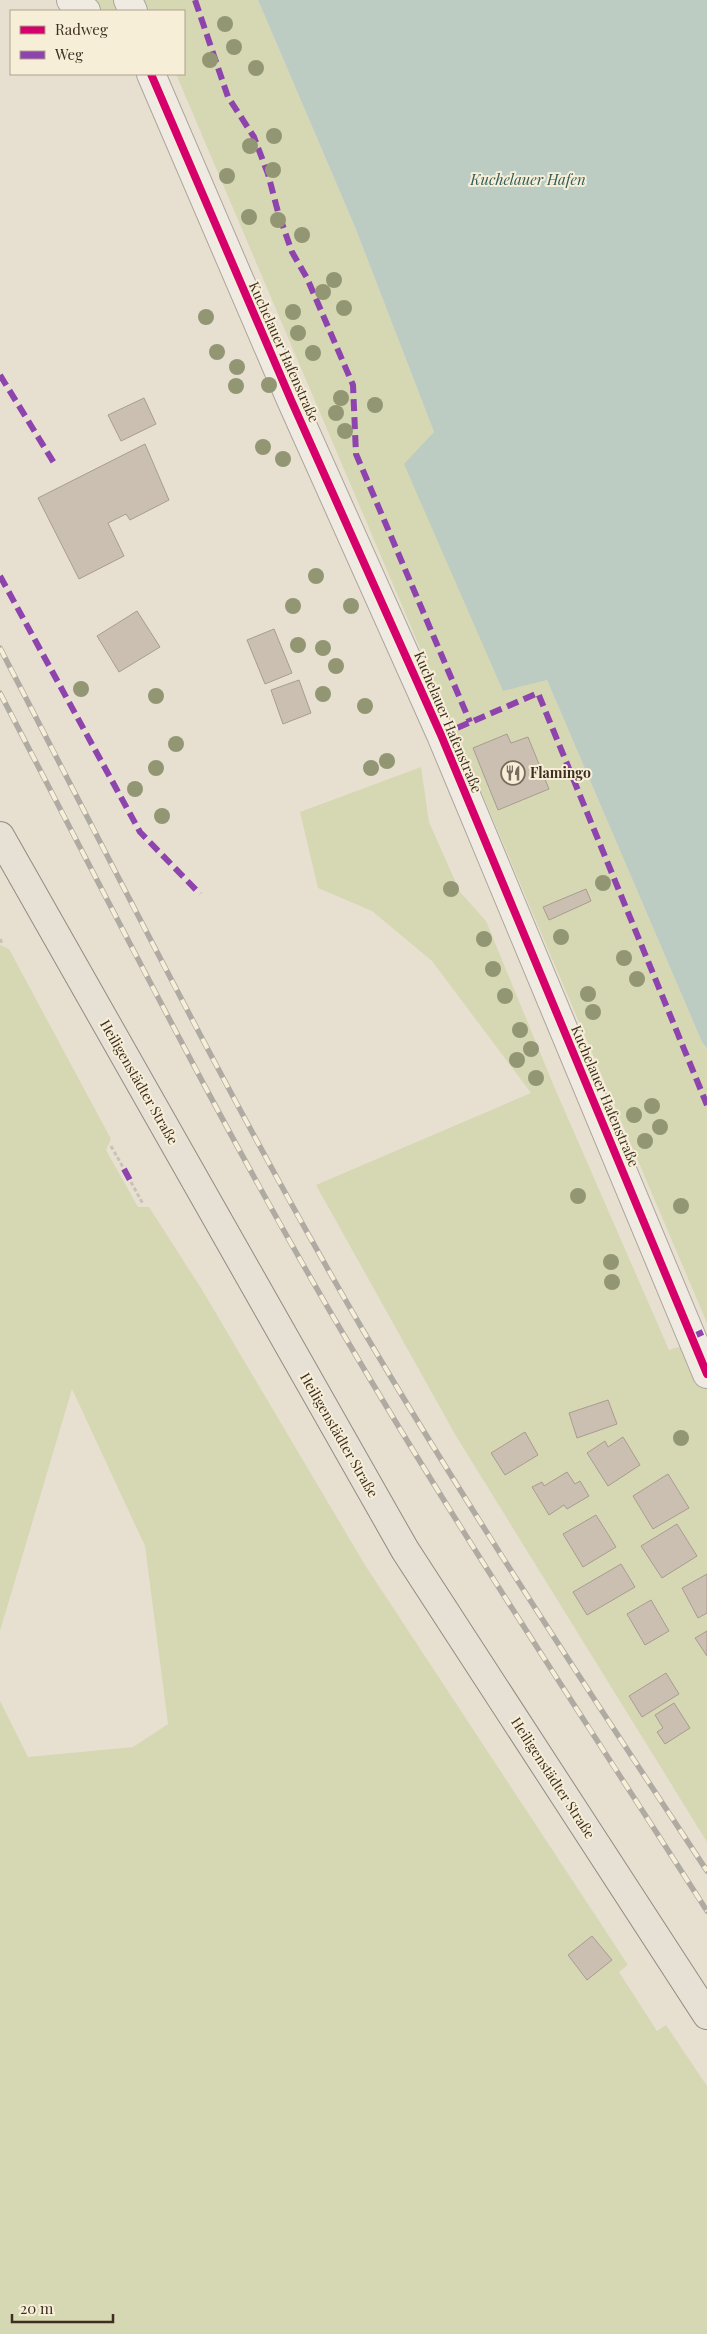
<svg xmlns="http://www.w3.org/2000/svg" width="707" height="2334" viewBox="0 0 707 2334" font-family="'Playfair Display',serif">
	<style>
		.green { fill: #d6d7b3 }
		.water { fill: #bcccc2 }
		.building { fill: #cbbfb2; stroke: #a89c90 }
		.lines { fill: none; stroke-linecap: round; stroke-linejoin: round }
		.minor-casing { stroke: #ada599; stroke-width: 30 }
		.major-casing { stroke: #928b80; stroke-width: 30 }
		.path { stroke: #c8c2b9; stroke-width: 3; stroke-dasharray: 4 2.5; stroke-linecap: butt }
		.minor { stroke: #efebe3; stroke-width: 28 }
		.major { stroke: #e6e1d4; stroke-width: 28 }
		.rail-casing { stroke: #afaaa2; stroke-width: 5.5 }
		.rail { stroke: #f7eed8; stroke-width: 4; stroke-dasharray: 11; stroke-linecap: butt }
		.quiet { stroke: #8e44ad; stroke-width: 6; stroke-dasharray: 12 6; stroke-linecap: butt }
		.cycleway-casing { stroke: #f7eed8; stroke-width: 11 }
		.cycleway { stroke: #d6006c; stroke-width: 8 }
		.tree { fill: #929673 }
		.labels { text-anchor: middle; stroke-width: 4; stroke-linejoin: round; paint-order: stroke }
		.street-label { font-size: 14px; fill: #3d2e20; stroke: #f7eed8 }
		.poi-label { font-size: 14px; font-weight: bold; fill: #3d2e20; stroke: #f7eed8; text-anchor: start }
		.water-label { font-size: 15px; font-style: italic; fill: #2f5d5a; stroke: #f7eed8 }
	</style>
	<rect width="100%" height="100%" fill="#e7e0d1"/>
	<path class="green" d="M91,0h23l7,11h-18z
		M142,0h116l97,227 79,205 113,248 155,362 5,6v275l-531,-1249h8v-63h-35z
		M421,767l8,55 31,70 26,29 67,163 116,266 38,-12v504l-251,-406 -140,-251 215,-92 -99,-132 -60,-50 -54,-23 -18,-76z
		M0,945l9,4 102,190 -5,11 32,57h11l52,81 164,277 263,400 -9,7 38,59 9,-6 41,61v248h-707v-633l28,56 105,-10 35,-23 -23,-178 -73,-157 -72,242z"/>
	<path class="water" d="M258,0h449v1048l-5,-6 -155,-362 -44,11 -99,-227 30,-32 -79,-205z"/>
	<path class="building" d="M144,398l12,26 -35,17 -13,-26z
		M145,444l24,56 -39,20 -4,-6 -18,9 16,33 -45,23 -41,-81z
		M137,611l23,36 -41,25 -22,-36z
		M274,629l18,44 -27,11 -18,-44z
		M299,680l12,33 -28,11 -12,-34z
		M507,734l4,9 17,-6 21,52 -51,21 -25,-62z
		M586,889l5,12 -42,19 -6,-13z
		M608,1400l9,24 -40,14 -8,-25z
		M525,1432l13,23 -33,20 -14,-22z
		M623,1437l17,28 -32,21 -21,-33 18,-12 3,6z
		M567,1472l8,12 5,-3 9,15 -22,13 -3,-4 -15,10 -17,-28 10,-5 2,4z
		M668,1474l21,34 -36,21 -20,-33z
		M596,1515l20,32 -33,20 -20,-33z
		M677,1524l20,32 -35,22 -21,-32z
		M621,1564l14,23 -48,28 -14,-23z
		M707,1574v39l-9,5 -16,-30z
		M651,1600l18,31 -24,14 -18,-31z
		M707,1631v25l-12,-18z
		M666,1673l13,21 -37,23 -13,-21z
		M674,1703l16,25 -25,16 -8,-12 6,-4 -8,-13z
		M592,1936l20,24 -25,20 -19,-25z"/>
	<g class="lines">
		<g class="minor-casing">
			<path id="minor" d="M71,0l15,11
				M128,0l5,11
				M151,74l140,326 150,335 266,639"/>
		</g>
		<g class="major-casing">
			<path id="major" d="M0,836l405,714 302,465"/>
		</g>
		<path class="path" d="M0,939l2,4
			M111,1146l13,23
			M131,1182l12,22"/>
		<use href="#minor" class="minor"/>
		<use href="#major" class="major"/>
		<g class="rail-casing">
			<path id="rail" d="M0,648c119,229 234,461 364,684 108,183 226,361 343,539
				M0,693c114,218 223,438 348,649 114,194 238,380 359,569"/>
		</g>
		<use href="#rail" class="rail"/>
		<path class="quiet" d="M195,0l33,97 26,40 14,37 10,38 14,40 15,26 46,107 3,69 114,268
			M0,375l54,88
			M0,576l140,256 60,62
			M441,735l97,-42 169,412
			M124,1169l7,13
			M692,1337l15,-7"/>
		<g class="cycleway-casing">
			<path id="cycleway" d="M151,74l140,326 150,335 266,639"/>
		</g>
		<use href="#cycleway" class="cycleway"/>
	</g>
	<g class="tree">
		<circle cx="225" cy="24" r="8"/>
		<circle cx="234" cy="47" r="8"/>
		<circle cx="210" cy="60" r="8"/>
		<circle cx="256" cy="68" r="8"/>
		<circle cx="274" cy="136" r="8"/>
		<circle cx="250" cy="146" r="8"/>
		<circle cx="273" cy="170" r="8"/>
		<circle cx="227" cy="176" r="8"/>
		<circle cx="249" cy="217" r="8"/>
		<circle cx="278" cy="220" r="8"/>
		<circle cx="302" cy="235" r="8"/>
		<circle cx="334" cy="280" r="8"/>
		<circle cx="323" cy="292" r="8"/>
		<circle cx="344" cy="308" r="8"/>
		<circle cx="293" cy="312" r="8"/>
		<circle cx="206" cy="317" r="8"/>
		<circle cx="298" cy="333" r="8"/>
		<circle cx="217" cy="352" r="8"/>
		<circle cx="313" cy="353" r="8"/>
		<circle cx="237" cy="367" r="8"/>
		<circle cx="269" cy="385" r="8"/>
		<circle cx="236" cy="386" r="8"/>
		<circle cx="341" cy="398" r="8"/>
		<circle cx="375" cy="405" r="8"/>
		<circle cx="336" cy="413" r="8"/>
		<circle cx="345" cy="431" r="8"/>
		<circle cx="263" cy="447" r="8"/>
		<circle cx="283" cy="459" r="8"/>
		<circle cx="316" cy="576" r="8"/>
		<circle cx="293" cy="606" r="8"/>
		<circle cx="351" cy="606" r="8"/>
		<circle cx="298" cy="645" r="8"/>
		<circle cx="323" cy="648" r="8"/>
		<circle cx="336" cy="666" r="8"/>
		<circle cx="81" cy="689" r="8"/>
		<circle cx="323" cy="694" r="8"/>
		<circle cx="156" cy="696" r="8"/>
		<circle cx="365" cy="706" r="8"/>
		<circle cx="176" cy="744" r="8"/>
		<circle cx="387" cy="761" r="8"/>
		<circle cx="156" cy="768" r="8"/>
		<circle cx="371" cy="768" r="8"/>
		<circle cx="135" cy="789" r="8"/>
		<circle cx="162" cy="816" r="8"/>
		<circle cx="603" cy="883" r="8"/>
		<circle cx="451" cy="889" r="8"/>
		<circle cx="561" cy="937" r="8"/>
		<circle cx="484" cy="939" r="8"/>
		<circle cx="624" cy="958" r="8"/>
		<circle cx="493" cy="969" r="8"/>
		<circle cx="637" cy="979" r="8"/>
		<circle cx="588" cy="994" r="8"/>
		<circle cx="505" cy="996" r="8"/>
		<circle cx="593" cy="1012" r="8"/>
		<circle cx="520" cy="1030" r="8"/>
		<circle cx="531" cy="1049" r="8"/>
		<circle cx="517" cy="1060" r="8"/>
		<circle cx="536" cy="1078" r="8"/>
		<circle cx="652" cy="1106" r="8"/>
		<circle cx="634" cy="1115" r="8"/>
		<circle cx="660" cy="1127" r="8"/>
		<circle cx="645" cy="1141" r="8"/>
		<circle cx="578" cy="1196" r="8"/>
		<circle cx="681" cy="1206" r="8"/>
		<circle cx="611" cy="1262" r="8"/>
		<circle cx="612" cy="1282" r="8"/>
		<circle cx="681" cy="1438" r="8"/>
	</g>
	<defs>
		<g id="restaurant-ring" transform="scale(1.25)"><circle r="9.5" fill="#f7eed8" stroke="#786c5e" stroke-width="1.5"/><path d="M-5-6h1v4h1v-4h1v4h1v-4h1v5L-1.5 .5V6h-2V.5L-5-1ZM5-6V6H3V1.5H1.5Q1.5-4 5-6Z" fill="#786c5e"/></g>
	</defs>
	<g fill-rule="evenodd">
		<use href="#restaurant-ring" x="513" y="773"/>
	</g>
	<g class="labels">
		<g class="street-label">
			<text transform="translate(284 352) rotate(66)" y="5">Kuchelauer Hafenstraße</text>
			<text transform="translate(448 722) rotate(67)" y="5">Kuchelauer Hafenstraße</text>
			<text transform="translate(139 1082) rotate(60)" y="5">Heiligenstädter Straße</text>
			<text transform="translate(605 1096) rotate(67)" y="5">Kuchelauer Hafenstraße</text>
			<text transform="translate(339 1435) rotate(60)" y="5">Heiligenstädter Straße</text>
			<text transform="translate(553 1778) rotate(57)" y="5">Heiligenstädter Straße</text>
		</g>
		<g class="poi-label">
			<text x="530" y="778">Flamingo</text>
		</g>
		<g class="water-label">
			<text x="528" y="185">Kuchelauer Hafen</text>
		</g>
	</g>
	<rect x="10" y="10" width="175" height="65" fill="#f7eed8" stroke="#ada18e"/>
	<rect x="20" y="26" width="25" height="8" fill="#d6006c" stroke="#ada18e"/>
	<text x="55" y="35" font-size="15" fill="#3d2e20">Radweg</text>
	<rect x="20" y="51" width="25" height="8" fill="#8e44ad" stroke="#ada18e"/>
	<text x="55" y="60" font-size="15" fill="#3d2e20">Weg</text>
	<path d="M12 2314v8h101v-8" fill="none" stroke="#3d2e20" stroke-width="2.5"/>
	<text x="20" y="2314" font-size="15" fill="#3d2e20" stroke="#f7eed8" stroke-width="4" paint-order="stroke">20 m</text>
</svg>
